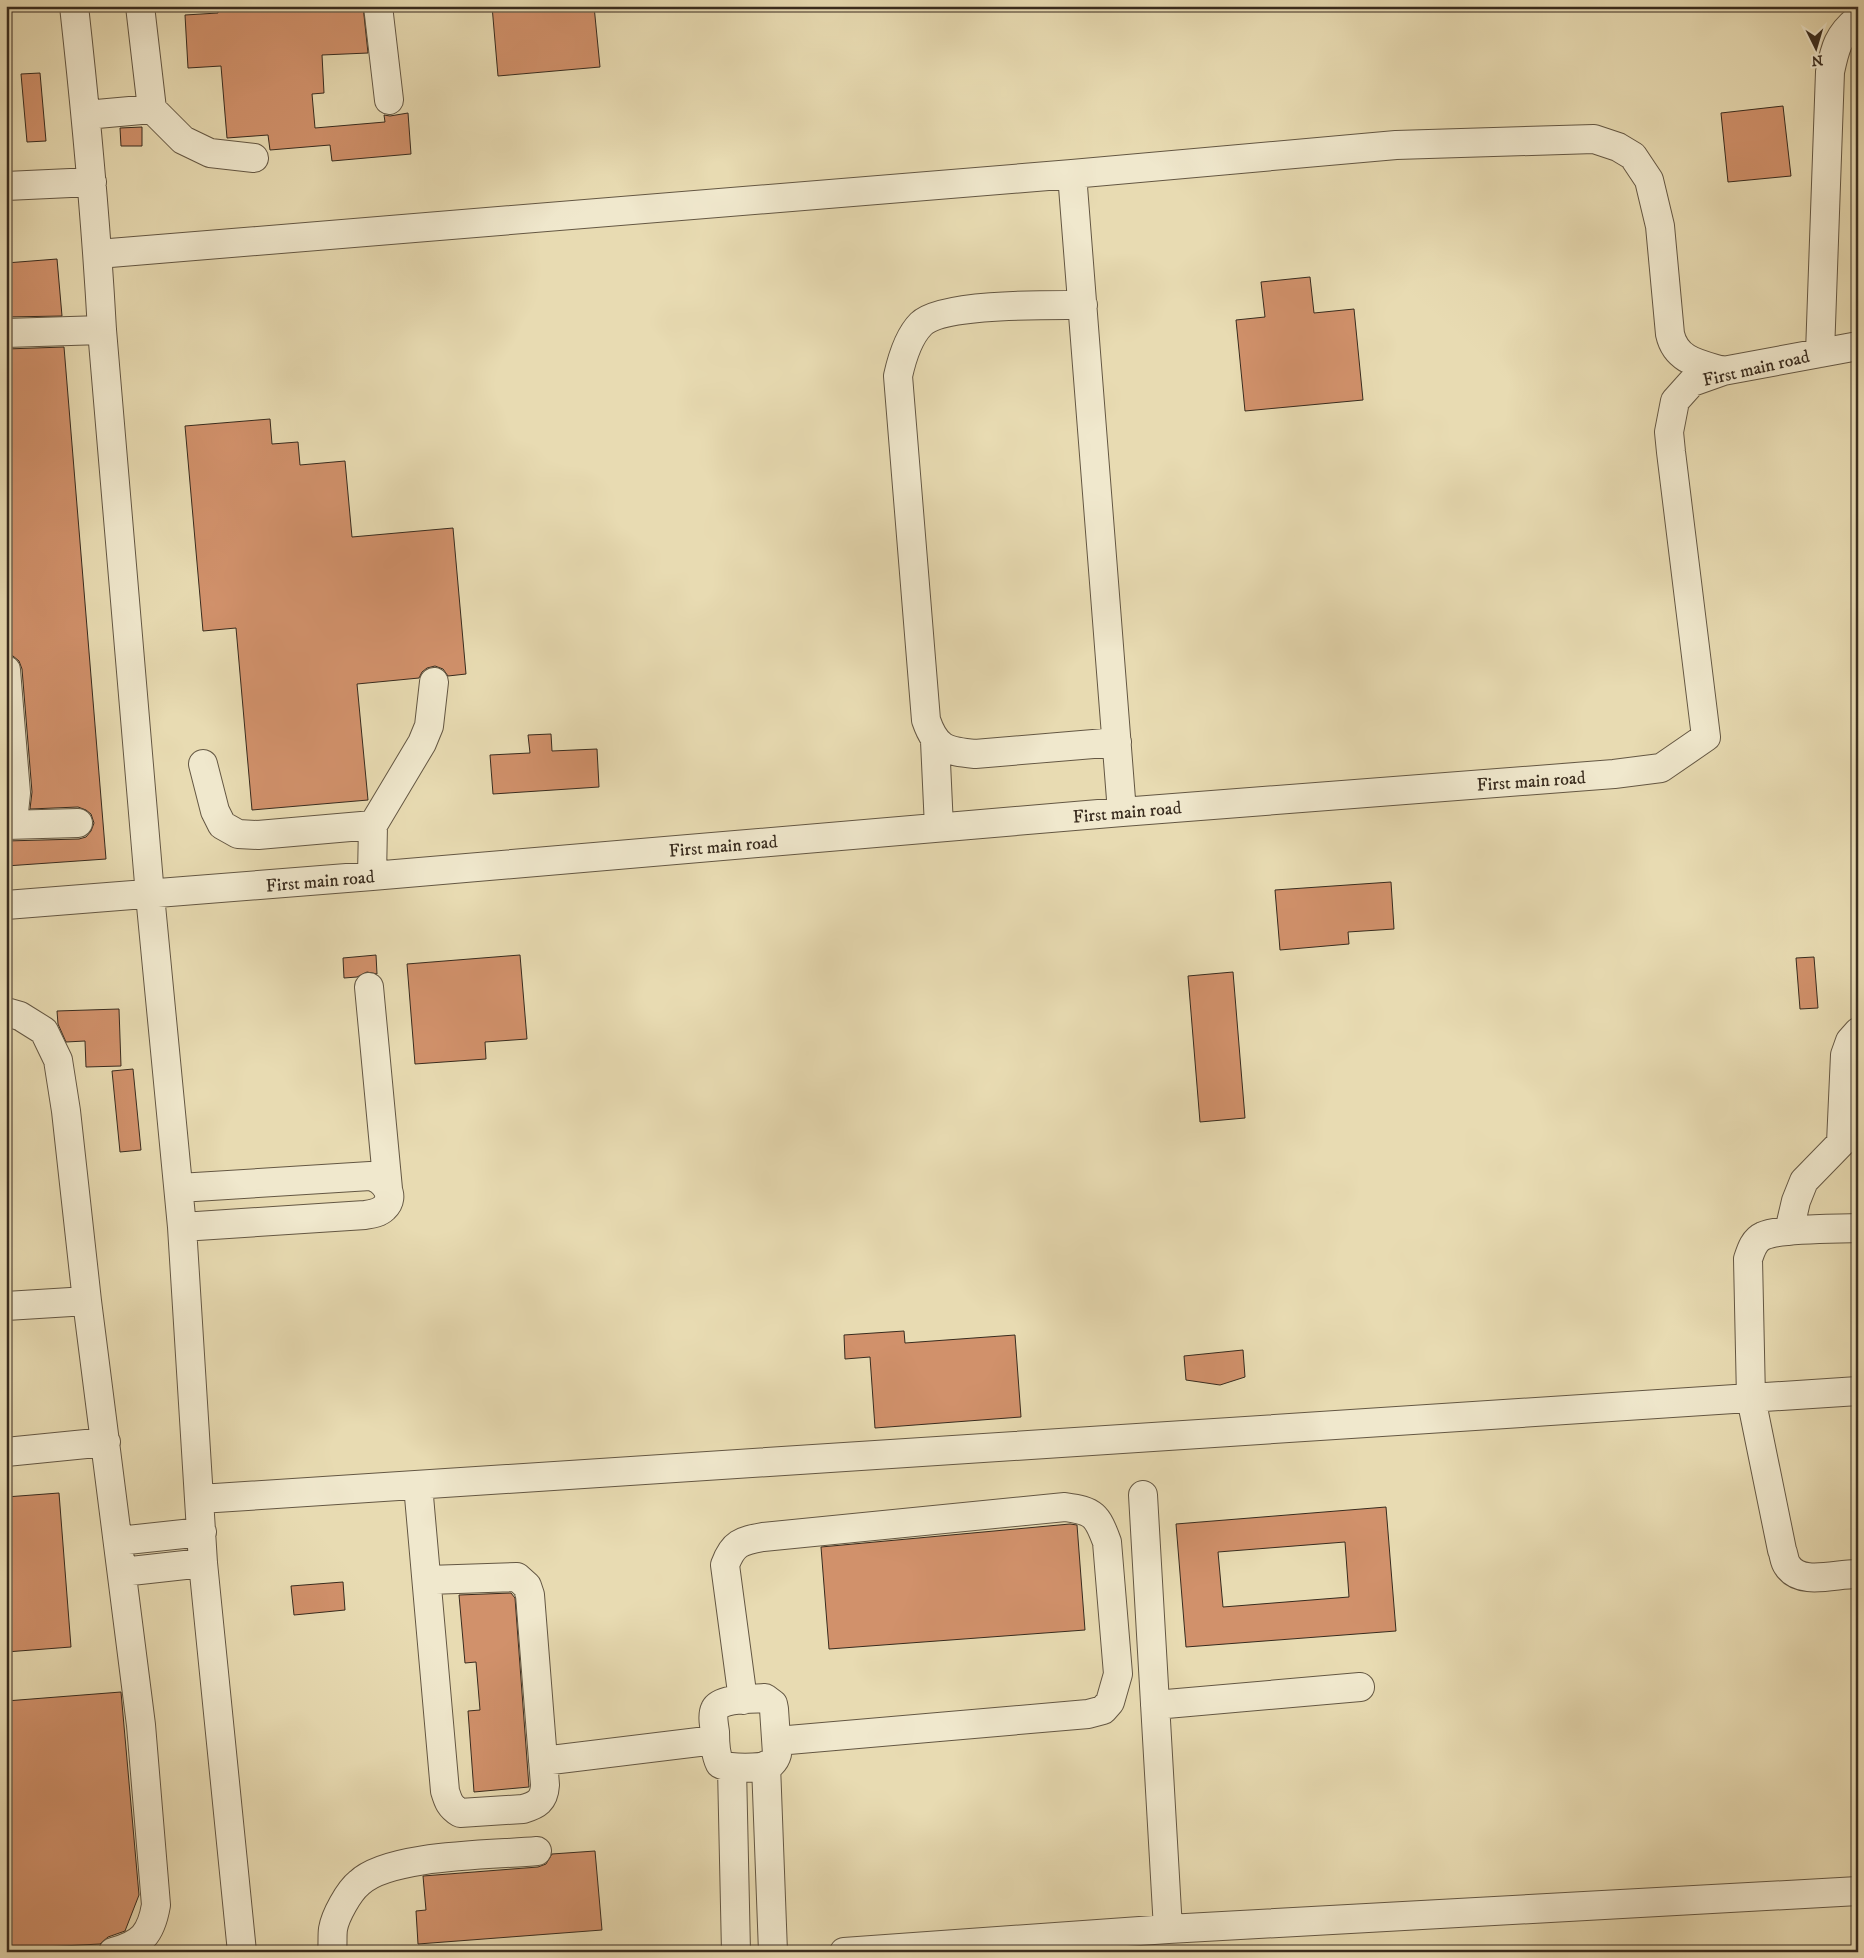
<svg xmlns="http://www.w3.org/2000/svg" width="1864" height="1958" viewBox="0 0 1864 1958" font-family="'IM FELL DW Pica',serif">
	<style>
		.building { fill: #d1916b; stroke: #382b1e; fill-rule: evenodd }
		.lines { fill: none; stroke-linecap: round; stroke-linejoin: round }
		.minor-casing { stroke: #645743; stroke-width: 30 }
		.minor { stroke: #f0e8cd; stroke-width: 28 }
		.labels { text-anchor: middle; stroke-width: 4; stroke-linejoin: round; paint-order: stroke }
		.street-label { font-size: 18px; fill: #382b1e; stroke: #f0e8cd }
	</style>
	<rect width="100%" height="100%" fill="#e8dbb2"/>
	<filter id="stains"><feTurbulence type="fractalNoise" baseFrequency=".004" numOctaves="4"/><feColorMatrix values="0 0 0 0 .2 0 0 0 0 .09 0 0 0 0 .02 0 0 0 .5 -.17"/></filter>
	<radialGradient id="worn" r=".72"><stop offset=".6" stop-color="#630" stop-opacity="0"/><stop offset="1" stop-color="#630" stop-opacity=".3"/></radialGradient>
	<path class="building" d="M218,6h145l5,47 -46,2 2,38 -12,1 3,34 70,-6 -1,-7 6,1 18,-3 3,41 -79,7 -2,-16 -60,5 -2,-15 -41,3 -6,-72 -33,2 -3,-53 33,-2z
		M492,6h102l6,61 -102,9z
		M40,73l6,68 -19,1 -6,-68z
		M1783,106l8,70 -63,6 -7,-69z
		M142,127v19h-21l-1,-18z
		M57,259l5,57 -56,1v-54z
		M1310,277l4,36 40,-4 9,91 -118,11 -9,-91 29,-3 -4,-35z
		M64,347l42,512 -100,7v-25l73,-2 7,-2 5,-6 3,-8 -3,-9 -5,-4 -8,-3 -48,2 2,-17 -10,-123 -3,-8 -6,-5 -7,-1v-306z
		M270,419l2,25 26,-2 2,23 45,-4 7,76 101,-9 13,146 -18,2 -5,-7 -8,-3 -8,2 -5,4 -3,6 -62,6 11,116 -116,10 -16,-182 -33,3 -18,-205z
		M551,734l1,17 45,-2 2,38 -106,7 -3,-39 40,-2 -2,-18z
		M1391,882l3,47 -46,3 1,12 -69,6 -5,-60z
		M376,955l1,19 -10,-2 -10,5 -13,1 -1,-20z
		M520,955l7,84 -42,3 1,17 -71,5 -8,-100z
		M1814,957l4,51 -18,1 -4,-51z
		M1233,972l12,146 -45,4 -12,-146z
		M119,1009l2,57 -35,1 -1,-26 -19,1 -8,-18 -1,-13z
		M133,1069l8,81 -21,2 -8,-81z
		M904,1331l1,12 110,-8 6,82 -146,11 -5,-71 -25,2 -1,-24z
		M1243,1350l2,27 -25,8 -34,-5 -2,-24z
		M59,1493l12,154 -65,5v-155z
		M1386,1507l10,124 -210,16 -10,-123zM1345,1542l4,55 -126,10 -5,-55z
		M1070,1524l7,1 8,105 -256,19 -8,-102z
		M343,1582l2,28 -51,5 -3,-29z
		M511,1593l4,5 14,189 -55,5 -6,-81 12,-1 -4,-48 -11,1 -6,-68z
		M121,1692l18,203 -14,36 -17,6 -8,7 -94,5v-248z
		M595,1851l7,79 -184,14 -2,-33 10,-1 -3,-34 115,-9 8,-3 6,-10z"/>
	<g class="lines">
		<g class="minor-casing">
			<path id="minor" d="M74,6c12,108 22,216 28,324l48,565 32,332 21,336 39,389
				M378,6l11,94
				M152,109l31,31 27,13 44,5
				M86,115l66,-6 -12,-103
				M1072,174l50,638
				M6,186l86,-4
				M98,254l974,-80 324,-29 198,-6 24,8 15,9 16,24 11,46 10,108c6,27 30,30 53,37
				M1083,305c-32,0 -141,-2 -162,19 -13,13 -19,34 -23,52l28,344c10,29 20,31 49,34l142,-12
				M6,333l96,-3
				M1820,353l10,-281c5,-24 8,-37 28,-53
				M6,670l10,123 -2,19 -8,9
				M935,741l4,86
				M203,764l12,47 7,14 16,9 20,1 115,-10
				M6,825l72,-2
				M372,876l1,-51 49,-82 7,-17 5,-44
				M6,905l366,-29 750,-64 492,-38 47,-6 45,-31 -35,-285 -2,-20 6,-31 17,-19 31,-11 135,-25
				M369,987l19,202
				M6,1012l14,4 24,15 14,29 8,51 21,190 54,424 15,180c-5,29 -14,39 -43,47
				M179,1188l191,-12c14,3 27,20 14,32 -5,5 -13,6 -19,7l-183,12
				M1858,1228c-21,1 -79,0 -95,8 -9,4 -12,14 -15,23l3,139 31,152c2,4 2,11 5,15 13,22 50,8 71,9
				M1789,1231l7,-30 8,-20 37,-38 4,-88 5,-14 8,-9
				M6,1306l81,-5
				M6,1452l100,-10
				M418,1485l27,306c3,10 5,16 15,22l63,-4c14,-4 21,-8 22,-24l-15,-190 -3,-9 -10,-9 -89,3
				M1143,1495l25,434
				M200,1499l1658,-108
				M118,1541l84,-9
				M122,1572l81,-9
				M765,1698l8,6 1,5 3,45c-1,4 -3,7 -6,10 -9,5 -43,5 -51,0 -5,-10 -5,-21 -5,-32 -1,-7 -3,-17 0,-23 5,-11 39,-10 50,-11z
				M743,1700l-18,-135c8,-22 16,-24 38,-28l302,-30c29,4 32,8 42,35l11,132 -8,28 -7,8 -15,4 -311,27
				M1155,1705l205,-18
				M543,1761l172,-21
				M766,1765l7,187
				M732,1768l4,184
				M332,1952c1,-8 0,-16 1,-23 2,-13 16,-38 26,-46 30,-29 136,-28 178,-32
				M844,1952l324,-23 690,-38"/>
		</g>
		<use href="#minor" class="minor"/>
	</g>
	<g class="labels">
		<g class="street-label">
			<text transform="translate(1756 368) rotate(-13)" y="6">First main road</text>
			<text transform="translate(1531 781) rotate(-4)" y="6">First main road</text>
			<text transform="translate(1127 812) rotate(-5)" y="6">First main road</text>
			<text transform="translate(723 846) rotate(-5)" y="6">First main road</text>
			<text transform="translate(320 881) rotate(-5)" y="6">First main road</text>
		</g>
	</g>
	<rect width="1864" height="1958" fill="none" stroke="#e8dbb2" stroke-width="25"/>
	<rect x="8" y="8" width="1849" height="1943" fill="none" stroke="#382b1e" stroke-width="2.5"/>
	<rect x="12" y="12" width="1839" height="1933" fill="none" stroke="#382b1e"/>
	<g transform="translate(1816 48) rotate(175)" stroke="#f0e8cd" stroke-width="4" paint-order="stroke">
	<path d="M0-4L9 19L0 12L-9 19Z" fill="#382b1e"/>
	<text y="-8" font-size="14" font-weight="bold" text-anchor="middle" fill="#382b1e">N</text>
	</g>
	<rect width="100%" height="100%" filter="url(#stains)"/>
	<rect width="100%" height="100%" fill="url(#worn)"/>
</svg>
